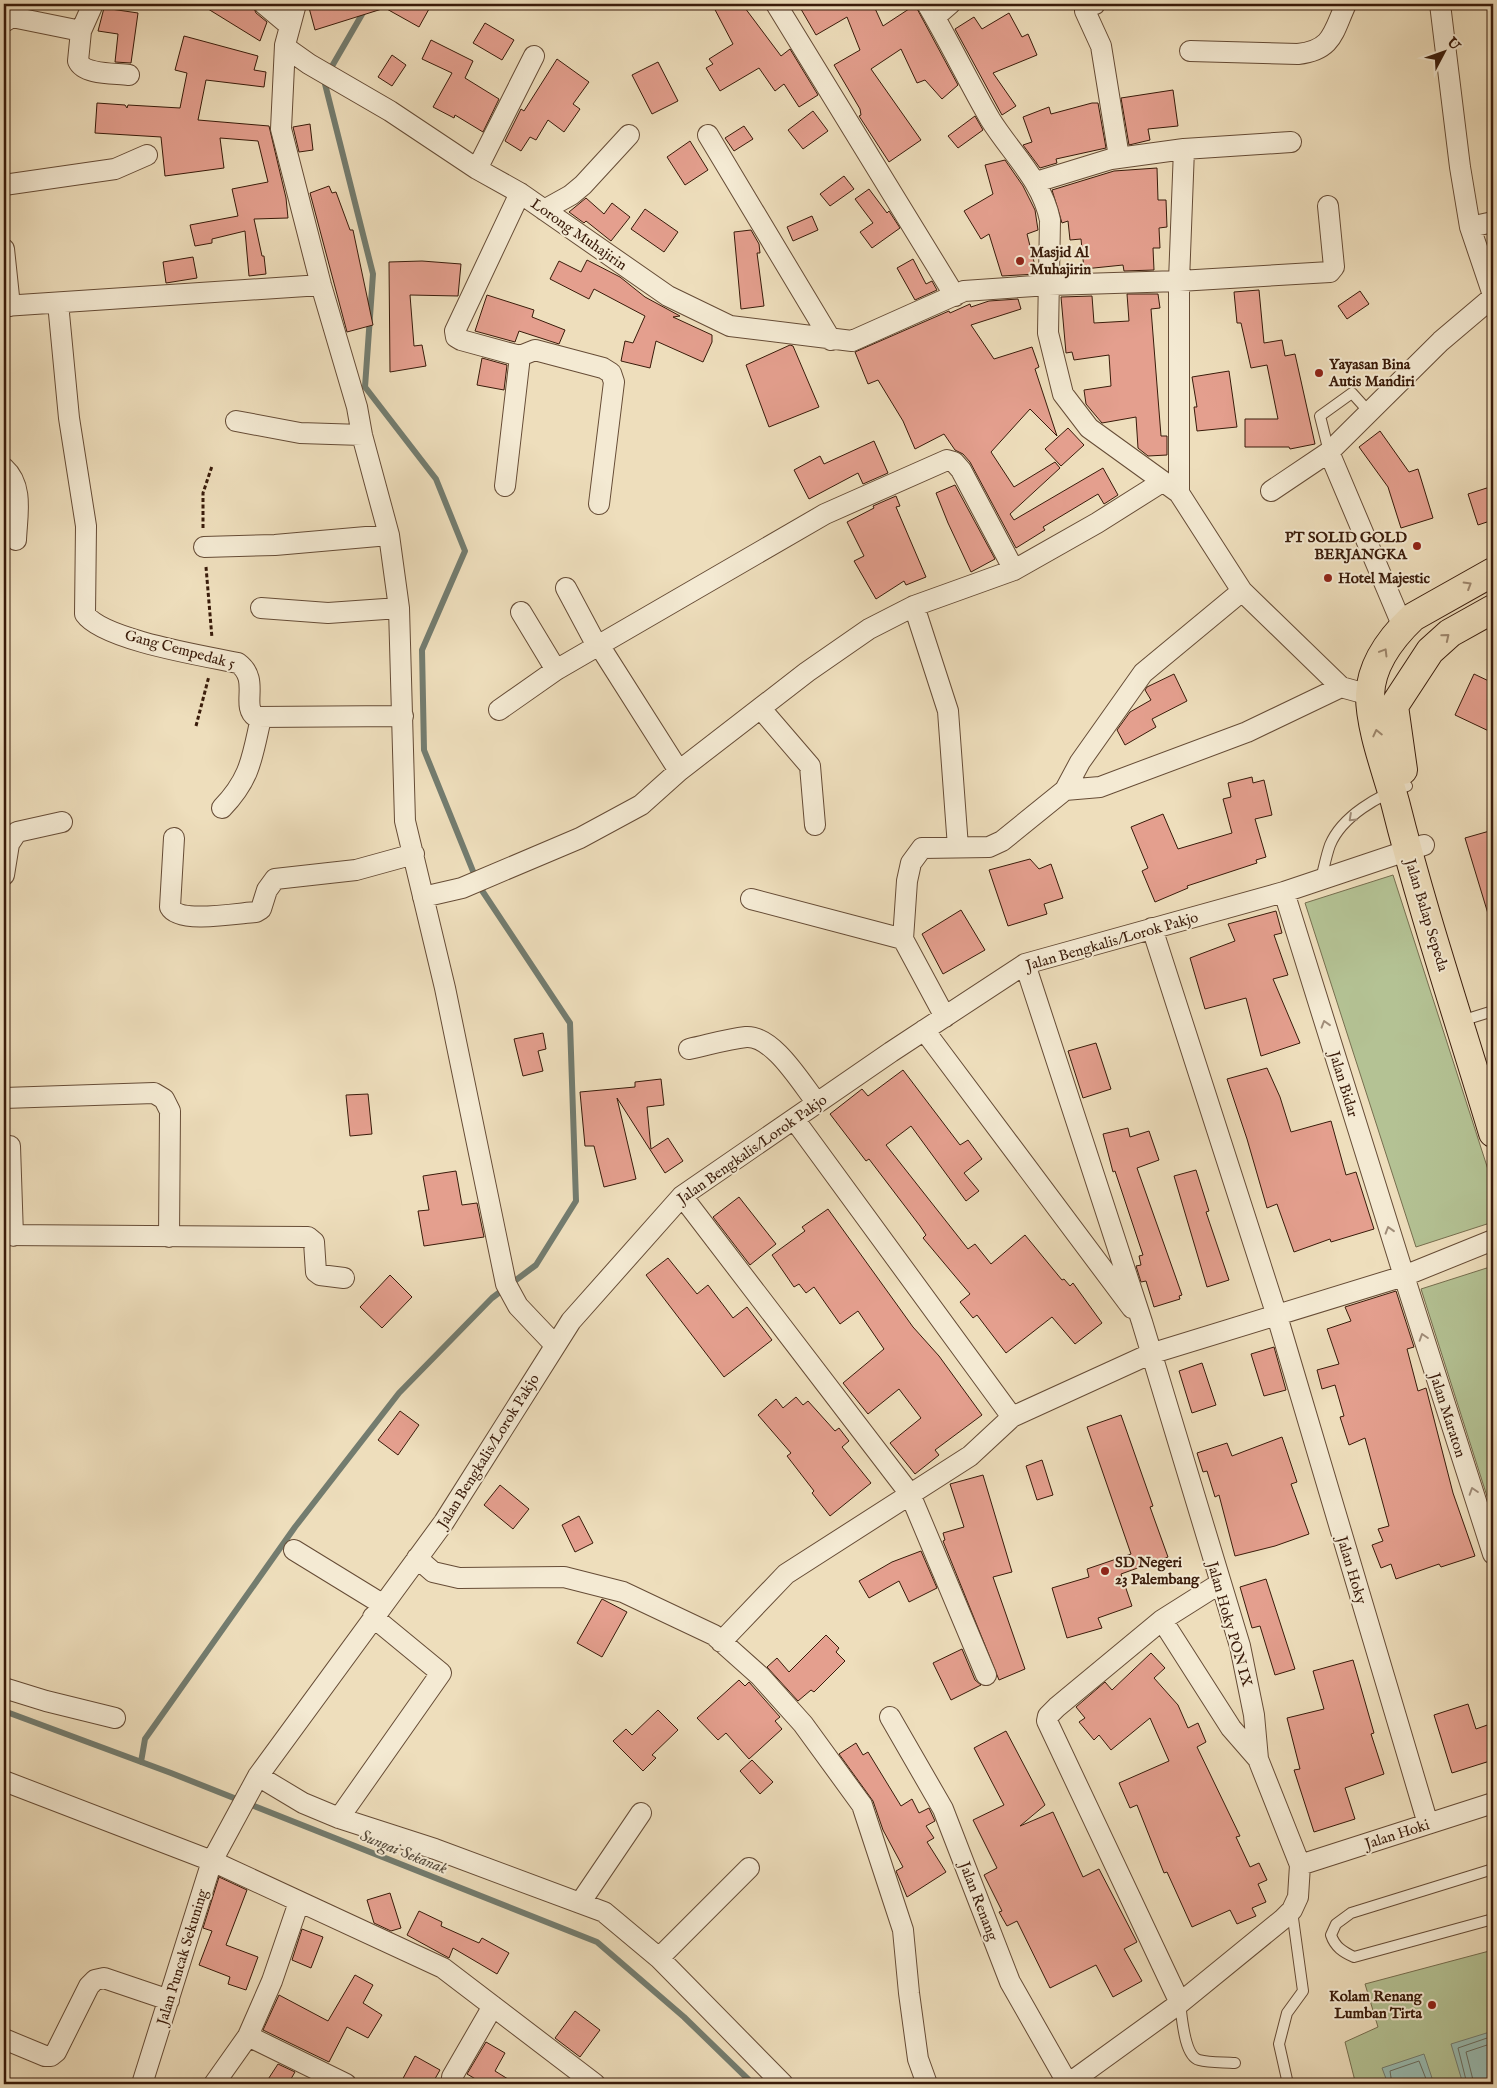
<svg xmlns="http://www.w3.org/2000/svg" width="1497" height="2088" viewBox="0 0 1497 2088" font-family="'IM FELL English',serif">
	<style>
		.green { fill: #b4c294; stroke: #766e4f }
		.water { fill: #99bcb2; stroke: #737c6f }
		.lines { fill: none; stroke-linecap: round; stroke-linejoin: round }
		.shore { stroke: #696c5e; stroke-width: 1 }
		.stream { stroke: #737c6f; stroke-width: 6 }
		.building { fill: #e49f8e; stroke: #391b0a }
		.lane-casing { stroke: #664c36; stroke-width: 12 }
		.street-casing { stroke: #664c36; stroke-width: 22 }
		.primary-casing { stroke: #391b0a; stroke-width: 30 }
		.path { stroke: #391b0a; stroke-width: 3; stroke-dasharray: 4 2.5; stroke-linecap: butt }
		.lane { stroke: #f4ead3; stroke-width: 10 }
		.street { stroke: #f4ead3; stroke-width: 20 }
		.primary { stroke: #eedebc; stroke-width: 28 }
		.oneway { stroke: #9d866c }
		.oneway2 { stroke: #a08d79 }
		.poi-dot { fill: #8f2418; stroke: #f4ead3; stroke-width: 2 }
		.labels { text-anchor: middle; stroke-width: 4; stroke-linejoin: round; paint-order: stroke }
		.street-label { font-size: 15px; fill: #391b0a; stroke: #f4ead3 }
		.poi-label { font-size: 15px; font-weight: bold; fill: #391b0a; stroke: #f4ead3; text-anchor: start }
		.water-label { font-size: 16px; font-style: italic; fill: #564b3c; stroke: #f4ead3 }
	</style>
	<rect width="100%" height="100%" fill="#eedebc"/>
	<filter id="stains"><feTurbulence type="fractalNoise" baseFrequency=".004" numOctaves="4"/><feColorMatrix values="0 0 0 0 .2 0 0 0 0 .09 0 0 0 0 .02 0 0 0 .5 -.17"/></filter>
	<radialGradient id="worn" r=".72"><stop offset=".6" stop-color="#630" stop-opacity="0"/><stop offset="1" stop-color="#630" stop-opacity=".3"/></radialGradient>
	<path class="green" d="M1393,875l100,310v37l-77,25 -111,-344z
		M1493,1266v249l-72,-226z
		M1493,1950v134h-147l9,-3 -10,-39 33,-15 -13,-43z"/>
	<path class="water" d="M1493,2031v53h-30l-12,-40z
		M1424,2054l10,30h-46l-6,-16z"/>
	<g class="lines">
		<path class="shore" d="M1392,2084l-2,-13 29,-10 9,23
			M1467,2084l-9,-36 35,-12
			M1474,2084l-8,-32 27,-9"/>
		<path class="stream" d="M4,1711l167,62 426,169 87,75 69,67
			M141,1762l4,-23 150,-212 104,-134 93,-95 44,-33 40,-64 -6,-178 -91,-137 -55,-136 -2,-100 43,-99 -29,-72 -71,-92 8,-113 -49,-194 44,-76"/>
	</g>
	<path class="building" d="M200,4h52l4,9 11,9 -7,19z
		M308,4h110l11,5 -10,18 -34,-19 -70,22z
		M712,4h30l39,52 9,-7 28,46 -19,12 -15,-23 -9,7 -16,-23 -39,23 -14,-23 7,-4 -4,-5 24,-15z
		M798,4h75l10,22 32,-21 43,80 -16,14 -17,-19 -8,3 -16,-34 -30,20 50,71 -32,22 -30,-46 2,-1 -1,-6 -26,-44 26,-15 -13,-33 -31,18z
		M104,8l34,5 -7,50 -16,-1 3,-28 -20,-3z
		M1009,13l13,24 6,-3 9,21 -44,18 23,33 -14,9 -47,-86 19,-12 8,12z
		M485,23l29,17 -12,20 -29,-17z
		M184,36l74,20 -4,14 12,2 -2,15 -58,-7 -8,40 71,6 17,72 2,20 -34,1 8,37h2l2,18 -17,2 -4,-45 -33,8v4l-17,3 -5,-21 48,-9 -6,-27 36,-7 -10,-41 -38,-3 4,30 -59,8 -4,-39 -66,-4 2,-30 28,2 2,3 1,-3 52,3 7,-35 -12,-3z
		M431,40l42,21 -8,17 34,21 -16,33 -28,-17 -1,3 -21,-11 19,-34 -30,-14z
		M392,55l14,10 -14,21 -14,-9z
		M557,59l32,23 -16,22 7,5 -16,23 -16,-12 -12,20 -6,-3 -9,14 -16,-10 16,-32 3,2z
		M658,62l20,39 -26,13 -20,-39z
		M1173,90l5,36 -30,3 2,11 -21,5 -8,-47z
		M1092,103h6l8,45 -50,11 1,4 -17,5 -17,-23 9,-3 -9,-25 26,-10 2,7z
		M813,111l15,20 -25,18 -15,-19z
		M975,116l8,14 -25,18 -10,-12z
		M310,124l3,26 -14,2 -6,-25z
		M744,126l9,13 -19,12 -9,-13z
		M690,141l18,29 -23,15 -18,-28z
		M1005,160l18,26 12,24 3,20 -11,4 10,40 -35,2 -13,-42 -8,5 -17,-28 29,-17 -8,-29z
		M1157,168l1,32h8l1,27 -8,1 1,20h-7l1,22 -30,1 -1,-6 -39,4 -3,-30 -11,1 -2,-19 -6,2 -10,-33 62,-19z
		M844,176l10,13 -24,17 -10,-12z
		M329,186l3,7 4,-1 14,38h3l20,95 -26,7 -37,-139z
		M869,189l18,24 2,-2 11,17 -28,20 -12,-16 13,-9 -18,-24z
		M586,198l18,16 8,-11 18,14 -19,24 -25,-20 -2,2 -15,-11z
		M645,209l33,23 -14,20 -33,-23z
		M812,216l6,14 -25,11 -6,-14z
		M751,230l8,14 1,9h-3l7,53 -23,3 -7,-77z
		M193,257l4,21 -31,5 -3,-21z
		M913,259l13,25 6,-3 5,9 -22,10 -18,-32z
		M587,260l33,17 25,20 35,19 -7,1 39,18v7l-9,20 -47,-21 -6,27 -29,-7 4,-20 8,2 12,-27 -51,-27 -5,10 -39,-20 9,-18 22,11z
		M422,261l39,3 -3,32 -48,-1 4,51 8,-1 4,21 -36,6 -1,-110z
		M1259,290l5,53 18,-3 3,16 10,-2 20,90 -25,5 -1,-2h-44v-28h33l-11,-54 -16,3 -10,-45h-4l-3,-31z
		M1360,291l9,13 -22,15 -9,-13z
		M1127,294h31l2,14 -9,1 10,127h6v19l-19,1 -10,-8 -2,-31 -34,6 -16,-19 -2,-14 27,-4 -2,-31 -35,5 -2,-8 -6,1 -5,-56 31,-1 2,27 35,-2z
		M487,295l47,15 -2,7 33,13 -6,14 -40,-13 -4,11 -40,-11z
		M1018,299l3,10 -50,16 23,34 38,-12 7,20 -4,2 22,67 -27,-27 -39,43 23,35 41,-25 5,6 -50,46 4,6 89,-52 15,27 -14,9 -6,-10 -55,33 2,3 -29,18 -46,-86 -7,-8 -8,-4 -11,-16 -29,15 -12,-28 -25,-41 -10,4 -13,-32 94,-41 1,2 20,-9 1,3 18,-6z
		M790,345l3,1 26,61 -50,20 -23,-62z
		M482,358l25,7 -3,25 -27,-5z
		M1229,371l8,56 -40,4 -3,-24h3l-5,-30z
		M1068,428l16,17 -23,21 -16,-17z
		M1380,431l29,41 9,-3 15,49 -32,10 -13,-41 -29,-40z
		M874,441l14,32 -25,11 -5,-11 -49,26 -15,-29 26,-14 4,8z
		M955,485l40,74 -24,13 -23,-49 -12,-30z
		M1493,486v34l-15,5 -10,-31z
		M896,496l4,10 -4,1 30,70 -20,8 -2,-4 -28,18 -22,-38 10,-5 -17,-34 27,-14 -1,-2z
		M1174,674l13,27 -35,18 4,8 -31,18 -8,-15 13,-18 21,-12 -6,-10 2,-3z
		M1474,674l19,9v50l-38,-18z
		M1252,777l1,6 11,-3 8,35 -17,4 11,38 -10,3 1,3 -70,23 1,2 -33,14 -13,-31 6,-3 -17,-41 32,-13 15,35 54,-16 -9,-34 8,-2 -3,-14z
		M1493,830v86l-4,1 -24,-79z
		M1030,859l9,10 12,-5 12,34 -19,6 3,10 -39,12 -19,-56z
		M961,910l24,40 -42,24 -21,-40z
		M1276,911l6,22 -8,2 14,40 -15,4 27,64 -39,13 -15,-58 -41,11 -15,-51 45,-17 -7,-17z
		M543,1033l3,16 -8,2 5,20 -20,5 -9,-37z
		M1096,1043l15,46 -28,9 -15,-47z
		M1267,1068l13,29 11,35 40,-11 15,54 10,-3 18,57 -43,13 -1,-3 -36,13 -17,-48 -10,4 -20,-69 -20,-60z
		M903,1070l57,75 8,-5 14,19 -18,14 15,18 -13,10 -55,-75 -25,19 82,104 7,-5 16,20 34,-29 37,45 2,-1 6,7 3,-3 29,40 -27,21 -23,-27 -46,36 -29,-38 -4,3 -13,-16 10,-8 -47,-56 3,-3 -6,-9 -51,-67 -3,2 -36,-47 32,-25 6,7z
		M661,1079l3,26 -17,2 4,42 17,-11 15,23 -18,12 -48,-75 19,81 -32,8 -10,-41h-9l-5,-54 55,-5v-5z
		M368,1094l4,40 -22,2 -4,-41z
		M1128,1128l2,9 19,-6 10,29 -22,8 45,127 -3,1 1,3 -26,8 -8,-26 -5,1 -5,-16 5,-1 -2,-9 4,-1 -28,-84 -2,1 -10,-38z
		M1196,1170l13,41 -3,1 23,68 -22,7 -33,-111z
		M456,1171l6,34 15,-2 7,34 -60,9 -6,-35 11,-1 -6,-34z
		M739,1197l37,47 -26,21 -37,-48z
		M828,1209l85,118 26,29 43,59 -47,35 4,5 -24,19 -25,-31 31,-25 -22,-29 -31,25 -25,-31 41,-34 -26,-38 -18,13 -26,-37 -8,6 -7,-9 -5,3 -22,-32 33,-24 -3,-4z
		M668,1258l29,36 11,-9 25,33 14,-11 25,33 -48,37 -78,-102z
		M390,1275l22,22 -30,31 -22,-21z
		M1396,1291l18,56 -7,2 11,42 8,-3 27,105 22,63 -34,11 -2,-3 -43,15 -5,-15 -10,4 -9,-23 11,-4 -5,-12 11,-3 -24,-88 -16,7 -9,-28 4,-1 -9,-31 -13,4 -5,-19 22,-6 -12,-35 24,-8 -6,-14z
		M1274,1347l12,43 -22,6 -13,-42z
		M1202,1363l14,42 -24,8 -13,-42z
		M796,1397l7,8 5,-4 27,30 4,-3 10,13 -7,6 29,36 -41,33 -18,-23 2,-2 -27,-35 4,-3 -33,-38 18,-16 7,9z
		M400,1411l19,14 -21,30 -20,-15z
		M1121,1415l32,91 -3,1 18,50 -47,17 11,32 -34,12 4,10 -35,10 -15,-50 37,-11 -2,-8 44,-15 -44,-127z
		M1282,1437l15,45 -6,2 18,50 -34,12 -40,10 -16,-61 -4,2 -8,-26 -4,1 -6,-19 30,-10 5,13z
		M1042,1460l11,35 -16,5 -11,-34z
		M983,1475l29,97 -19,5 32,92 -26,11 -56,-139 2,-1 -2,-7 21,-6 -14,-43z
		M500,1485l29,24 -16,20 -29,-24z
		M579,1516l14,27 -18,9 -13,-27z
		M921,1551l16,37 -28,14 -10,-21 -30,17 -10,-17 33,-19z
		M1266,1579l29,90 -20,6 -15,-49 -8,2 -12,-41z
		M602,1599l25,13 -25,45 -25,-14z
		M826,1635l13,13 -3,4 9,9 -31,31 -3,-2 -13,11 -31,-34 10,-9 12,14z
		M962,1649l13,31 6,5 -30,15 -18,-37z
		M1151,1653l14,15 -11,10 24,27 10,23 10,-5 8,19 -9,5 43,89 -4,1 14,30 9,-4 8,17 -9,4 8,18 -14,6 4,8 -19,8 -7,-14 -38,17 -25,-55 -3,1 -27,-68 -7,3 -11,-25 50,-22 -19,-43 -39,32 -12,-15 -5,5 -15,-18 6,-4 -9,-11 29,-25 7,8z
		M1353,1660l21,73 -3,1 13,40 -39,14 10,31 -41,13 -20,-62 6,-1 -13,-51 37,-9 -11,-38z
		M739,1680l6,6 4,-4 31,35 -5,4 7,8 -33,30 -23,-26 -8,7 -21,-22z
		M1468,1704l8,25 17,-6v37l-41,13 -18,-58z
		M658,1710l20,20 -26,25 4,3 -13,13 -30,-30 13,-12 6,6z
		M1006,1731l39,74 -25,21 33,-14 30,65 16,-8 38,73 -13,7 18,32 -29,16 -17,-32 -46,23 -33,-67 -10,5 -8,-14 3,-1 -18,-36 13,-7 -24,-48 31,-15 -30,-57z
		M856,1743l7,12 5,-3 33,54 11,-7 7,14 10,-5 6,13 -9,5 8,12 -7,4 19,30 -39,25 -11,-26 7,-4 -20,-37 -10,-29 -34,-47z
		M752,1760l21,22 -13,12 -20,-23z
		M219,1877l28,13 -21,55 32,12 -12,33 -18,-6 2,-7 -31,-12 13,-34 -9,-3z
		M390,1893l11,35 -10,3 -17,-8 -7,-23z
		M419,1911l23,11 -1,4 38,17 3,-5 27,15 -12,21 -44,-26 -4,10 -42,-23z
		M302,1929l21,8 -12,31 -19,-8z
		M355,1975l18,10 -10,18 19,12 -14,23 -21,-11 -18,35 -66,-32 16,-35 49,26z
		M575,2011l25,19 -20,27 -25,-19z
		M486,2042l19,11 -10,18 21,13h-32l-17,-10z
		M415,2056l25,14 -8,14h-32z
		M278,2064l17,8 -7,12h-23z"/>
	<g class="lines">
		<g class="lane-casing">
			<path id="lane" d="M1329,452l-9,-36 32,-23 18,20
				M1321,879c3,-11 5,-23 9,-34 12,-29 49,-50 77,-59
				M1461,1021l32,-10
				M1493,1869l-142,44 -15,11 -5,11c4,12 12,17 23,22l139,-38
				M1180,2003c2,14 4,53 19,57 11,3 25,2 36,3
				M1288,2084l-9,-40 8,-31 16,-22 -11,-80"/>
		</g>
		<g class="street-casing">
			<path id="street" d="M264,4l25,21
				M296,4l-11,41 -4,84 40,156 36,122 5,28 27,100 10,73 6,213 40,167 61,296 12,22 37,39
				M776,4l179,292
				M927,4c22,37 41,77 63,115 21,34 52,61 60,101l-2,113 15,61 26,34 90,65 63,98 99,96 29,8
				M1095,4l-9,3 -1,4 16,35 18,111
				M1440,4l20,163 10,60 23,68
				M935,17l15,-13
				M4,22l8,-5 69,14 12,-27
				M81,31l-3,30c6,14 37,12 51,14
				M285,47l24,17 81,47 87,58 43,24 148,103 62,30 122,15 112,-50 85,-6 130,-4 151,-9 4,-5 -6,-61
				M1190,51l108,3c35,-4 35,-22 48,-50
				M708,135l123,205
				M1184,149l107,-7
				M477,169l57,-113
				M1036,182l75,-23 73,-10 -5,132v212
				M4,185l111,-16 32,-14
				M544,210l27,-15 12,-10 46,-50
				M1470,227l23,-5
				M4,249l6,57
				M58,303l11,115 17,108 -1,88c18,26 120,42 153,49 23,17 2,43 18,54l147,-1
				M4,306l317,-21
				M520,356l15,-6 68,18 8,5 3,9 -15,122
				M236,421l64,12 62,2
				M4,468c20,18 13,47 12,72
				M505,486l15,-130 -59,-16 -5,-3 -1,-6 65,-138
				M1271,491l58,-39
				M204,547l71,-2 114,-10
				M566,588l31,58
				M914,606l34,105 10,136
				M261,608l67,5 71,-5
				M521,612l35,58
				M1403,627l-74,-175 112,-111 52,-44
				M599,645l80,126
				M761,709l49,57 5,59
				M499,710l57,-40 269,-156 122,-54 7,2 7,8 53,100
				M1065,790l15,-28 63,-89 99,-82
				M222,808c29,-30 30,-51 39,-90
				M174,838l-4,69c9,17 69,6 86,5l5,-3 6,-19 8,-11 81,-9 58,-16
				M4,875l5,-31 8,-12 45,-10
				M1284,892l120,384 89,278
				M423,897l39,-9 118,-50 61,-33 38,-34 128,-99 62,-43 45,-23 100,-36 83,-47 65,-41
				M751,899l152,40
				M1152,928l125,388 151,508
				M1025,964l117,358 98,324 14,69 4,44 42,106 -2,32 -6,13 -9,9 -103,84 -112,81
				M945,1017l-42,-78 4,-58 4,-18 11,-15 67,-1 13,-6 63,-51 35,-3 147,-55 94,-45
				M924,1030l208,278
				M689,1049c19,-4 38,-10 57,-12 27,-2 55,46 71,66
				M4,1098l150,-5 10,6 6,12 -1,126
				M794,1119l218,298
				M10,1146l3,90
				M682,1196l228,298 76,181
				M4,1235l304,2 6,5 2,30 4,3 24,3
				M294,1550l88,54
				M417,1558l16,14 26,6 105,-1 59,15 91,43 46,41 43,48 59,81 41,125 6,63 9,66 9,25
				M1162,1620l69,108 27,31
				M721,1642l65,-68 184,-118 42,-39 138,-63 254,-78 89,-36
				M4,1688l42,13 69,17
				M890,1717l53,92 67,173 58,102
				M258,1776l45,27 36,15 96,31 169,63 55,46 124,126
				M4,1781l208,80 231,107 152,116
				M339,1818l102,-145 -68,-56
				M1300,1865l193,-62
				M299,1902l-27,79 -24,55 98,48
				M580,1903l61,-90
				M659,1958l90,-90
				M1180,2003l-133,-282 1,-5 9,-9 105,-87 57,-36
				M4,2039l41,17h6l5,-4 33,-66 6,-6 9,-2 65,22
				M142,2084l70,-223 46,-85 186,-254 127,-201 111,-125 209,-144 134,-88 259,-72 140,-47
				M214,2084l34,-48
				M452,2084v-7l41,-71"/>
		</g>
		<g class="primary-casing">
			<path id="primary" d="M1493,572l-80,45c-21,20 -42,48 -43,78 0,33 16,75 25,107 28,112 65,221 98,331
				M1394,706l9,64
				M1394,706l36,-55 20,-18 43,-24"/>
		</g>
		<path class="path" d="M203,528v-35l9,-27
			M206,567l6,71
			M196,726l13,-50"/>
		<use href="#lane" class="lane"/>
		<use href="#street" class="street"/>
		<use href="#primary" class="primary"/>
	</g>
	<defs><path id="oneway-chevron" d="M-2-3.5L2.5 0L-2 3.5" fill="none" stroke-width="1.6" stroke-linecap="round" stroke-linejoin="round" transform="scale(1.25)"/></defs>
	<g class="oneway">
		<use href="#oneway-chevron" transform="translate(1468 585) rotate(-31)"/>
		<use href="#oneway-chevron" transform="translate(1446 637) rotate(-39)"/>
		<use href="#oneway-chevron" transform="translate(1384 652) rotate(-59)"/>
		<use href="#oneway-chevron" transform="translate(1377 733) rotate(-103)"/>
	</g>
	<g class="oneway2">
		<use href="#oneway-chevron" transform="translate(1352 818) rotate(137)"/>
		<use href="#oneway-chevron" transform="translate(1325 1024) rotate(-107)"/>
		<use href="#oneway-chevron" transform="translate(1389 1230) rotate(-107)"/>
		<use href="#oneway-chevron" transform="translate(1423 1337) rotate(-108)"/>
		<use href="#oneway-chevron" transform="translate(1473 1491) rotate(-108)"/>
	</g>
	<g class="poi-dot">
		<circle cx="1020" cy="261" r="5"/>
		<circle cx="1319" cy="373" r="5"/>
		<circle cx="1417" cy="546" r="5"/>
		<circle cx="1328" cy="578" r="5"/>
		<circle cx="1105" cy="1571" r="5"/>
		<circle cx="1432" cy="2005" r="5"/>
	</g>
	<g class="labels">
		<g class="street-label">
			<text transform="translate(579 234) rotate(35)" y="5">Lorong Muhajirin</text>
			<text transform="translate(180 649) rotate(15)" y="5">Gang Cempedak 5</text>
			<text transform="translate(1427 915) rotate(73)" y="5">Jalan Balap Sepeda</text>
			<text transform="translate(1112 941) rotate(-16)" y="5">Jalan Bengkalis/Lorok Pakjo</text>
			<text transform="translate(1344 1084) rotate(73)" y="5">Jalan Bidar</text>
			<text transform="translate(752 1149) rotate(-35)" y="5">Jalan Bengkalis/Lorok Pakjo</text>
			<text transform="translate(1448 1415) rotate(72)" y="5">Jalan Maraton</text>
			<text transform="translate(488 1451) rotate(-58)" y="5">Jalan Bengkalis/Lorok Pakjo</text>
			<text transform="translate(1352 1570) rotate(73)" y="5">Jalan Hoky</text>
			<text transform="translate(1230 1624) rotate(74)" y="5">Jalan Hoky PON IX</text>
			<text transform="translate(1397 1834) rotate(-18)" y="5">Jalan Hoki</text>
			<text transform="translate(979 1901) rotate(69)" y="5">Jalan Renang</text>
			<text transform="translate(182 1957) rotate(-73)" y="5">Jalan Puncak Sekuning</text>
		</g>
		<g class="poi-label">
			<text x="1030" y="257">Masjid Al<tspan x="1030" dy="17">Muhajirin</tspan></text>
			<text x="1329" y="369">Yayasan Bina<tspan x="1329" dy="17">Autis Mandiri</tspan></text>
			<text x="1407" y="542" text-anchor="end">PT SOLID GOLD<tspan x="1407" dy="17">BERJANGKA</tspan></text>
			<text x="1338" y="583">Hotel Majestic</text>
			<text x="1115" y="1567">SD Negeri<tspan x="1115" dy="17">23 Palembang</tspan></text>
			<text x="1422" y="2001" text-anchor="end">Kolam Renang<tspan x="1422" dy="17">Lumban Tirta</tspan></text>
		</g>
		<g class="water-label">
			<text transform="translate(404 1851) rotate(22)" y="6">Sungai Sekanak</text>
		</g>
	</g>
	<rect width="1497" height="2088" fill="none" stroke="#eedebc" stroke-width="20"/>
	<rect x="5" y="5" width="1487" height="2078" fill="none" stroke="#391b0a" stroke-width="2.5"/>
	<rect x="10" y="10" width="1477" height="2068" fill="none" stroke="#391b0a"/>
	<g transform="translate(1444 52) rotate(49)" stroke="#f4ead3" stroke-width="4" paint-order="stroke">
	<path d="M0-4L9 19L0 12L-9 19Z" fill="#391b0a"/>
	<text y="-8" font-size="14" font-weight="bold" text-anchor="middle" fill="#391b0a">U</text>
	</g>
	<rect width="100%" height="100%" filter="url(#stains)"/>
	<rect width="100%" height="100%" fill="url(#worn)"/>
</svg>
